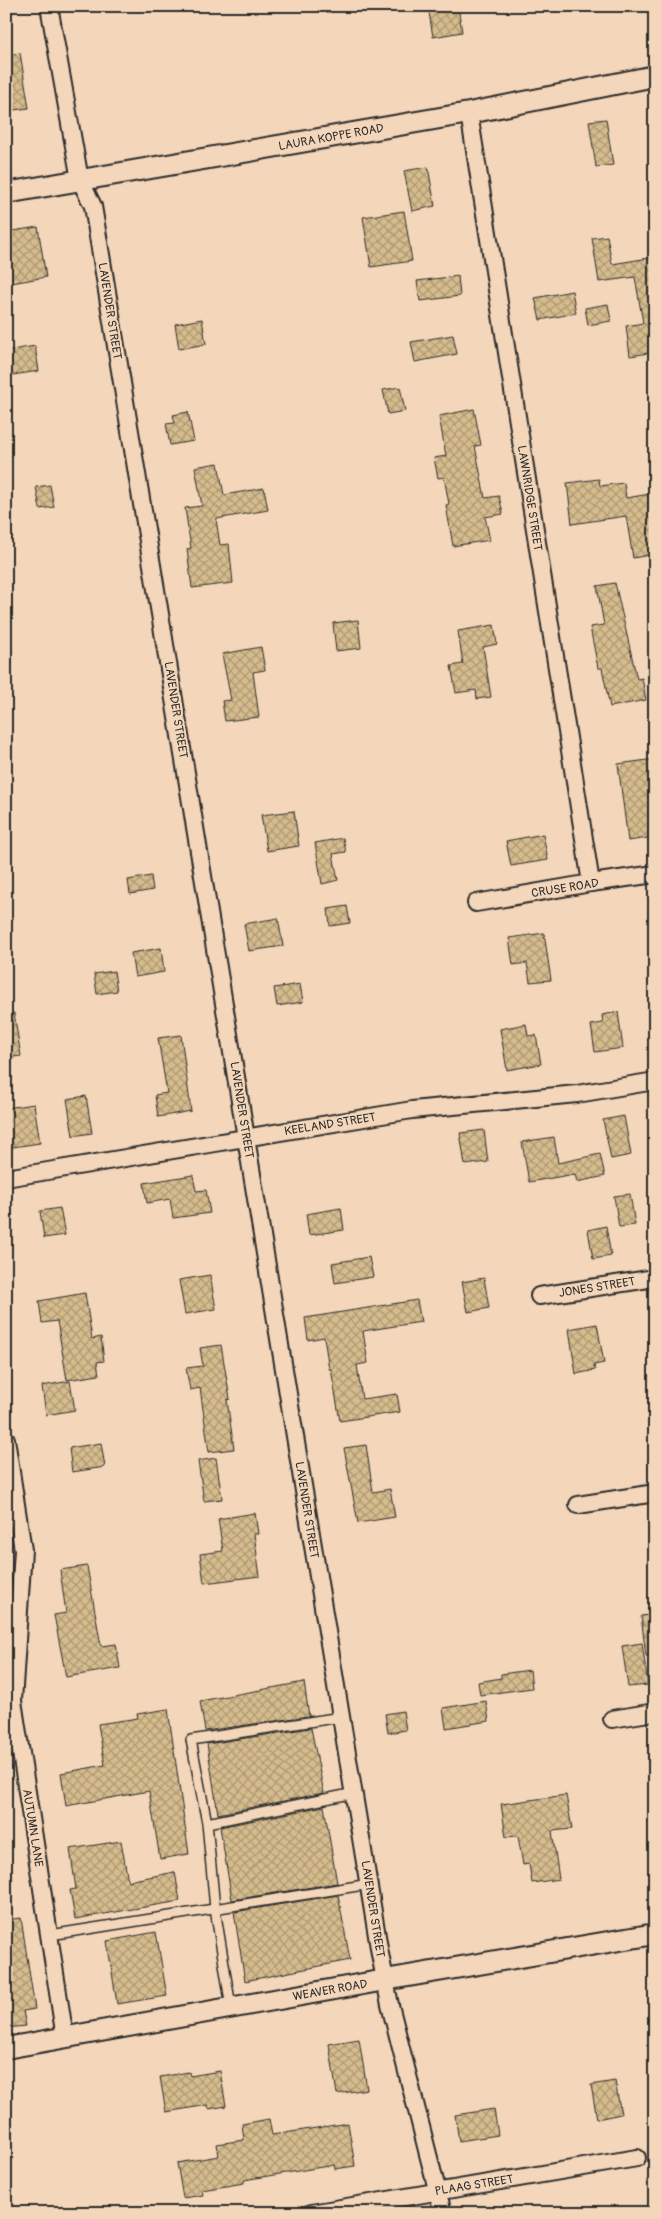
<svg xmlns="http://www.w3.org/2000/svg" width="661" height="2219" viewBox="0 0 661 2219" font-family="Pangolin,sans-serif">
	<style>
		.building { fill: url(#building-cross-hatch); stroke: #2b2b2b }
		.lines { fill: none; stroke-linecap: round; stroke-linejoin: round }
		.service-casing { stroke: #2b2b2b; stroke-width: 12 }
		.minor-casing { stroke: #2b2b2b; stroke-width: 20 }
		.tertiary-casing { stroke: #2b2b2b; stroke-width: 24 }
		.service { stroke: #f4d7ba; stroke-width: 9 }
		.minor { stroke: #f4d7ba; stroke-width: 16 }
		.tertiary { stroke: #f4d7ba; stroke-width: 20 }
		.labels { text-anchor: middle; stroke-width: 4; stroke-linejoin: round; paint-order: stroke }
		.street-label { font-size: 12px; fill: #2b2b2b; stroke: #f4d7ba }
	</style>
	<defs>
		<pattern id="building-cross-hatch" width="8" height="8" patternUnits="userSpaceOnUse" patternTransform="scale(1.25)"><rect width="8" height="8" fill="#d6bc8d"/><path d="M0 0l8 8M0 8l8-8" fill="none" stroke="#ae9973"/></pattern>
	</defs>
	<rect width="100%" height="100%" fill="#f4d7ba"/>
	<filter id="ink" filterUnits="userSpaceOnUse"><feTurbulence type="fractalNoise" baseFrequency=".02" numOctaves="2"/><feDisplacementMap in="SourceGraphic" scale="10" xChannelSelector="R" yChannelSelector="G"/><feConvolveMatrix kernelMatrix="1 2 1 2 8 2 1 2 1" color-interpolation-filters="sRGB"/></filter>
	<g filter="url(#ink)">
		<path class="building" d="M428,6h30l4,26 -29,5z
			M20,53l9,55 -23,3v-56z
			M606,119l7,46 -17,2 -7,-46z
			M428,167l7,39 -23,5 -8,-40z
			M404,211l8,50 -41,6 -8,-50z
			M38,227l8,50 -40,7v-52z
			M607,236l5,28 43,-7v95l-25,4 -4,-30 17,-3 -8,-46 -36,5 -7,-44z
			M458,276l2,20 -40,5 -3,-20z
			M572,291l4,22 -36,7 -5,-22z
			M608,304l3,17 -23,4 -3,-17z
			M202,319l4,25 -27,5 -4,-25z
			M453,335l4,19 -42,8 -4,-20z
			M35,346l4,25 -33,5v-25z
			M400,387l5,24 -17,3 -5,-24z
			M474,409l7,36 -6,1 10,52 14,-2 4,18 -18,3 5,23 -37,6 -7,-41 3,-1 -5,-27 -6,1 -4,-20 12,-2 -7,-40z
			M188,412l6,29 -24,4 -4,-21 9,-1 -2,-8z
			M218,463l6,32 40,-7 4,22 -52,9 4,26 9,-1 4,39 -41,5 -5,-39 4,-1 -6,-40 17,-2 -7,-39z
			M599,479l1,7 24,-3 2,15 24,-4 5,60 -22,4 -7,-42 -54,8 -5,-41z
			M50,485l4,22 -14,2 -4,-22z
			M615,583l22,96 5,-1 4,22 -36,7 -8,-39h-4l-8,-41 14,-2 -7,-39z
			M358,620l3,28 -25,3 -3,-28z
			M494,625l3,19 -14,3 8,50 -14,2 -1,-9 -20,3 -5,-27 12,-2 -5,-33z
			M261,647l4,23 -12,2 6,45 -34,4 -3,-20 9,-1 -9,-46z
			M655,759v78l-27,4 -10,-77z
			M294,811l5,35 -32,5 -6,-36z
			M543,834l5,26 -37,6 -5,-25z
			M343,838l3,14 -13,2 5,26 -16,4 -7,-41z
			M151,876l2,14 -23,4 -2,-14z
			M347,906l3,17 -20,3 -2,-17z
			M278,918l5,28 -34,5 -5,-27z
			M544,933l7,47 -21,2 -3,-19 -14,2 -4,-27z
			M161,948l3,24 -29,5 -4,-24z
			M114,971l3,20 -20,3 -3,-20z
			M300,984l3,18 -26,4 -3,-18z
			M618,1012l5,36 -28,4 -4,-27 12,-2 -1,-8z
			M14,1013l7,43 -15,2v-44z
			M526,1024l2,12 8,-1 5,29 -34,6 -7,-41z
			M181,1035l10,76 -33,6 -3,-22 12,-2 -9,-55z
			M86,1096l6,37 -19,3 -6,-37z
			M34,1104l6,39 -34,5v-40z
			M624,1116l7,39 -20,4 -8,-39z
			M484,1130l4,32 -23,3 -5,-32z
			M554,1137l4,26 42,-9 5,22 -28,6 -2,-8 -46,8 -7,-40z
			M193,1175l3,16 10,-1 4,23 -37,5 -3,-19 -23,4 -3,-20z
			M630,1194l5,31 -16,2 -5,-31z
			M60,1208l5,27 -21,3 -4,-27z
			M341,1208l3,22 -35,5 -3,-21z
			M606,1226l5,30 -18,3 -5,-29z
			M369,1257l4,20 -38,6 -3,-20z
			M210,1275l6,34 -31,5 -6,-34z
			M484,1278l5,30 -21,4 -6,-30z
			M85,1293l7,46 9,-2 3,24 -7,1 2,13 -32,5 -10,-59 -15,2 -3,-22z
			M417,1300l4,22 -58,9 5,32 -11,2 5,34 35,-5 3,18 -60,9 -9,-52h-2l-5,-32 -16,3 -3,-22z
			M597,1324l7,39 -10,2 1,5 -19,4 -7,-45z
			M221,1345l9,54 -3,1 7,49 -25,3 -9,-64 -10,2 -4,-22 17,-2 -3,-18z
			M70,1381l5,29 -29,5 -4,-29z
			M101,1443l4,24 -33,5 -3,-24z
			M366,1445l7,47 17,-3 5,28 -37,6 -14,-75z
			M216,1458l6,41 -18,2 -6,-40z
			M255,1513l3,21h-4l6,42 -56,7 -4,-29 23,-3 -5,-32z
			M87,1566l14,80 15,-2 4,24 -54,9 -12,-62 12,-2 -6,-43z
			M655,1614v42h-9l-5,-40z
			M642,1643l6,42 -20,2 -6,-41z
			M530,1670l2,18 -52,7 -2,-13 23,-4v-4z
			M304,1682l5,34 -104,15 -5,-30z
			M486,1701l3,20 -43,7 -3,-20z
			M168,1709l21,145 -29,5 -11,-68 -83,15 -5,-33 44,-8 -7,-41 40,-6 -1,-4z
			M403,1711l3,19 -18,3 -3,-19z
			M311,1728l13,65 -106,21 -11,-70z
			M566,1795l6,34 -20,2 7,48 -27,4 -3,-19 -6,1 -5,-29 -12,1 -5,-33z
			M324,1806l13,77 -105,17 -12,-73z
			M121,1841l7,40 47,-9 5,29 -105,18 -5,-29 6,-1 -6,-40z
			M338,1895l12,65 -105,21 -11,-69z
			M21,1918l14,91 -12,2 3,15 -20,2v-108z
			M156,1932l11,64 -50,8 -10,-63z
			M359,2039l8,50 -30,5 -8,-50z
			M220,2071l6,35 -17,3 -1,-4 -42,7 -6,-35 29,-5 1,4z
			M615,2081l6,33 -24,5 -6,-34z
			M494,2109l4,26 -39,6 -4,-26z
			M269,2119l3,16 76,-12 7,43 -20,3 -1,-4 -90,15v3l-42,7 1,5 -20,3 -6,-35 42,-7 -2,-12 27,-4 -2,-16z"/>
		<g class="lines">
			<g class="service-casing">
				<path id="service" d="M207,1823l148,-30
					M50,1935l320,-51
					M231,2007l-16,-98 -8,-86 -16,-83 150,-23"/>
			</g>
			<g class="minor-casing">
				<path id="minor" d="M49,6l31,174 13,26 287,1748 10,51 53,208
					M469,113l122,770
					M476,903l115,-20 64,-9
					M6,1178l406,-68 165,-16 78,-13
					M539,1296l116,-18
					M6,1439l17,111 -10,151 52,337
					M578,1505l77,-12
					M612,1719l43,-7
					M311,2213l326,-55"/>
			</g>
			<g class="tertiary-casing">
				<path id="tertiary" d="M6,193l463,-80 186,-37
					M6,2048l379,-68 270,-46"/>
			</g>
			<use href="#service" class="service"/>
			<use href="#minor" class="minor"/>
			<use href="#tertiary" class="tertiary"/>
		</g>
	</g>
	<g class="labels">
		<g class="street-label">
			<text transform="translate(331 137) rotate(-10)" y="4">LAURA KOPPE ROAD</text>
			<text transform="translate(110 311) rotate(81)" y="4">LAVENDER STREET</text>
			<text transform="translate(530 498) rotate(81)" y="4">LAWNRIDGE STREET</text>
			<text transform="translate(176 710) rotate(81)" y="4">LAVENDER STREET</text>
			<text transform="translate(565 888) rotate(-9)" y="4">CRUSE ROAD</text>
			<text transform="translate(242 1110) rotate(81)" y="4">LAVENDER STREET</text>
			<text transform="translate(330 1124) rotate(-9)" y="4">KEELAND STREET</text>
			<text transform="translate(597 1287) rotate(-9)" y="4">JONES STREET</text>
			<text transform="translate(307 1510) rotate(81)" y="4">LAVENDER STREET</text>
			<text transform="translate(33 1828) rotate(81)" y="4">AUTUMN LANE</text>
			<text transform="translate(373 1909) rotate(81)" y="4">LAVENDER STREET</text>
			<text transform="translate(330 1990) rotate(-10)" y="4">WEAVER ROAD</text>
			<text transform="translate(474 2185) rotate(-9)" y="4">PLAAG STREET</text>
		</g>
	</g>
	<rect width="661" height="2219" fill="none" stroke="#f4d7ba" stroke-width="25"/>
	<rect x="12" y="12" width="636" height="2194" fill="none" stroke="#2b2b2b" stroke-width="2" filter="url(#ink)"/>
</svg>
